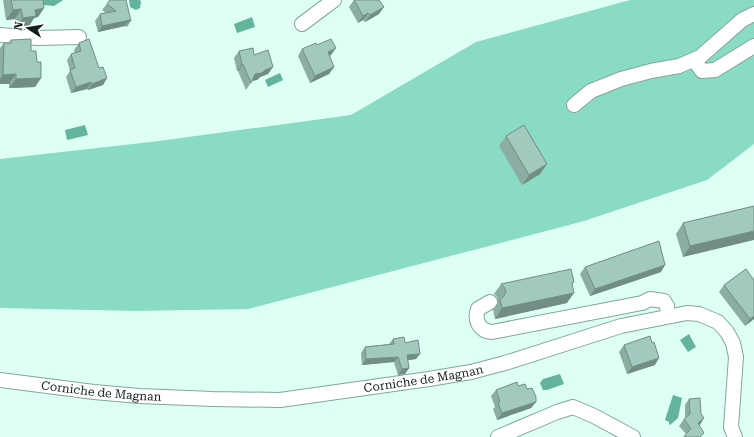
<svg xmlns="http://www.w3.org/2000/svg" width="754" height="437" viewBox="0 0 754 437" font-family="'Roboto Serif',serif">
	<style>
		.forest { fill: #8adbc4 }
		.water { fill: #63b39d }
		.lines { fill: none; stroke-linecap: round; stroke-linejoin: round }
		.minor-casing { stroke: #80a79b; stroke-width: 16 }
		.minor { stroke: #fff; stroke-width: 14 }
		.wall { fill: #8bada3 }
		.shaded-wall { fill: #718d84 }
		.building { fill: #a2c9bd; stroke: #718d84 }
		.labels { text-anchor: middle; stroke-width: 3.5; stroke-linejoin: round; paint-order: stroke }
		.street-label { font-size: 12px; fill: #11201c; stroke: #fff }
	</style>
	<rect width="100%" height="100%" fill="#defff4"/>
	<path class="forest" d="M630,0h124v144l-47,36 -123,41 -336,88 -112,2 -136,-3v-149l159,-18 192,-26 125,-73z"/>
	<path class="water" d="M43,0h20l-9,6 -10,-1z
		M129,0h11l1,2 -1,6 -4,2 -6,-3z
		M252,17l3,10 -18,6 -3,-9z
		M280,73l3,7 -15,7 -3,-7z
		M85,125l3,10 -21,5 -2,-10z
		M689,334l7,13 -8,5 -8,-12z
		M560,374l4,10 -17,6h-4l-3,-7 3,-4z
		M673,395l9,3 -4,20 -8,7 -1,-1v-2l-4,-2z"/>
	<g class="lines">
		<g class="minor-casing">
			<g id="minor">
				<path d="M302,24l32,-24"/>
				<path d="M0,35l37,3 42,-1"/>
				<path d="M694,60l8,11 13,-1 39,-24"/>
				<path d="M574,105l17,-14 30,-12 30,-8 28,-5 21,-9 42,-37 12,-6"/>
				<path d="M490,302l-12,7c-4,11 1,22 14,23l150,-29 8,-4 14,2 3,5 1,10"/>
				<path id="s1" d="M0,380l94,12 45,4 74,3 67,1 149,-21 42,-7 34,-9 116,-37 66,-13 12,1 19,8 9,10 6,11 3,14 -5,70 4,10"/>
				<path d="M498,437l59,-25 16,-5 21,9 39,21"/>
			</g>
		</g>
		<use href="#minor" class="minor"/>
	</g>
	<path class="wall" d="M3,0h40l1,8 -6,9 -4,1 -5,8 -13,2 -1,-9 -9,1z
		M110,0l21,21 -4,6 -2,-1 -27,6 -3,-11 5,-7 6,-1 -4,-3z
		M354,0l25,14 -14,8 -2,-2 -5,3 -9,-16z
		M11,40l20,11 6,11 4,16 -6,9 -26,1v-4h-9v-36l4,-5h4z
		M79,43l28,35 -4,7 -15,5 -1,-1 -16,4 -5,-16 4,-6 -3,-11 4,-6 4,-1 -1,-3z
		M317,45l14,10 -2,1 5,11 -5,7 -19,9 -12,-27 4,-7z
		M239,51l15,4 14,19 -8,3 -3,3 -5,1 -6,9 -8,-19h-1l-3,-13z
		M506,136l34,38 -18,11 -23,-39z
		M754,206l-71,51 -7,-23 7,-11z
		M585,267l76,5 -71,24 -10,-22z
		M754,280v39l-9,7 -26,-34 5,-7z
		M574,282l-2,2 -5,19 -72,16 -2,-9 5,-8 -1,-5 -3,-3 7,-10z
		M393,339l12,4 11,16 -8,1 1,8 -4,6 -7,1 -4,-13 -32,3 -1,-12 4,-6 24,-3z
		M624,345l31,20 -28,9 -8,-22z
		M518,386l9,3 9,13 -5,6 -34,12 -4,-11 2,-2 -4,-11 5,-6z
		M689,399l10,26 2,12h-18l3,-3 -7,-8 6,-8v-13z"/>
	<path class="shaded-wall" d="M384,7l-5,7 -14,8 5,-7z
		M44,8l-6,9 -4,1 -5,8 -13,2 7,-10 12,-8z
		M21,9l-6,10 -9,1 7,-10z
		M368,13l-5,7 -5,3 5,-7z
		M130,20l-5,6 -27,6 4,-6z
		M336,48l-5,7 -8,4 5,-7z
		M242,64h1l-5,7h-1z
		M273,67l-5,7 -8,3 -3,3 -7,1 5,-7z
		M334,67l-5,7 -19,9 5,-7z
		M16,74l-7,10h-9v-5l3,-4z
		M41,78l-6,9 -26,1 7,-9z
		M107,78l-4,7 -15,5 4,-6z
		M91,82l-4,7 -16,4 5,-6z
		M547,164l-7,10 -18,11 7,-10z
		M754,231v9l-71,17 7,-11z
		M665,265l-4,7 -71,24 5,-7z
		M574,293l-7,10 -72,16 7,-11z
		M754,316v3l-9,7 5,-7z
		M420,354l-4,5 -13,2 4,-6z
		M398,357l-4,5 -32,3 4,-6z
		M659,358l-4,7 -28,9 5,-7z
		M409,368l-4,6 -7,1 4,-6z
		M536,402l-5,6 -34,12 5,-7z
		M704,418l-4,7 -2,-2z"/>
	<path class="building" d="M11,0h32l1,8 -9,2 1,6 -13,2 -2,-9 -8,1z
		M110,0h16l5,21 -1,-1 -28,6 -2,-12 16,-3 -9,-7z
		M354,0h25l5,7 -14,8 -2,-2 -5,3z
		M31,39v12h5l1,11h4v16l-25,1v-5l-13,1 1,-32h7v-3z
		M89,39l10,29 4,-1 4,11 -15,6 -1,-2 -15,5 -6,-17 5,-2 -4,-14 10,-3 -2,-8z
		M331,39l5,9 -8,4 6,15 -19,9 -13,-27 14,-6 1,2z
		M253,48l1,7 14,-5 5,17 -8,3 -3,3 -7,1 -4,9 -8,-19h-1l-3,-13z
		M524,125l23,39 -18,11 -23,-39z
		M754,206v25l-64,15 -7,-23z
		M659,241l6,24 -70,24 -10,-22z
		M571,269l3,13 -2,1 2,10 -72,15 -2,-8 4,-4 2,-5 -2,-4 -3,-3z
		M746,269l8,11v36l-4,3 -26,-34z
		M650,336l2,7 2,-1 5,16 -27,9 -8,-22z
		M404,337l1,6 13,-3 2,14 -13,1 2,13 -7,1 -4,-12 -32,2 -1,-12 29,-3 -1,-5z
		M517,382l1,4 7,-2 2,5 5,-1 4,9v5l-34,11 -4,-10 2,-1 -4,-12z
		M700,398l1,16 3,4 -6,5 6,10 -4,4h-14l-1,-2 6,-6 -7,-10 6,-5 -1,-15z"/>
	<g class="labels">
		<g class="street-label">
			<text dy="4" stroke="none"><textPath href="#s1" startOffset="426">Corniche de Magnan</textPath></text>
			<text dy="4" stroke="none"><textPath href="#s1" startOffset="102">Corniche de Magnan</textPath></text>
		</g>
	</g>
	<g transform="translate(28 28) rotate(282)" stroke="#ffffff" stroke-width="3" paint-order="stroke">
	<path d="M0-3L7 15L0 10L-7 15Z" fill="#11201c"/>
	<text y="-6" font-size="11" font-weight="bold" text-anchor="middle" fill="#11201c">N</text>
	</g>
</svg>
